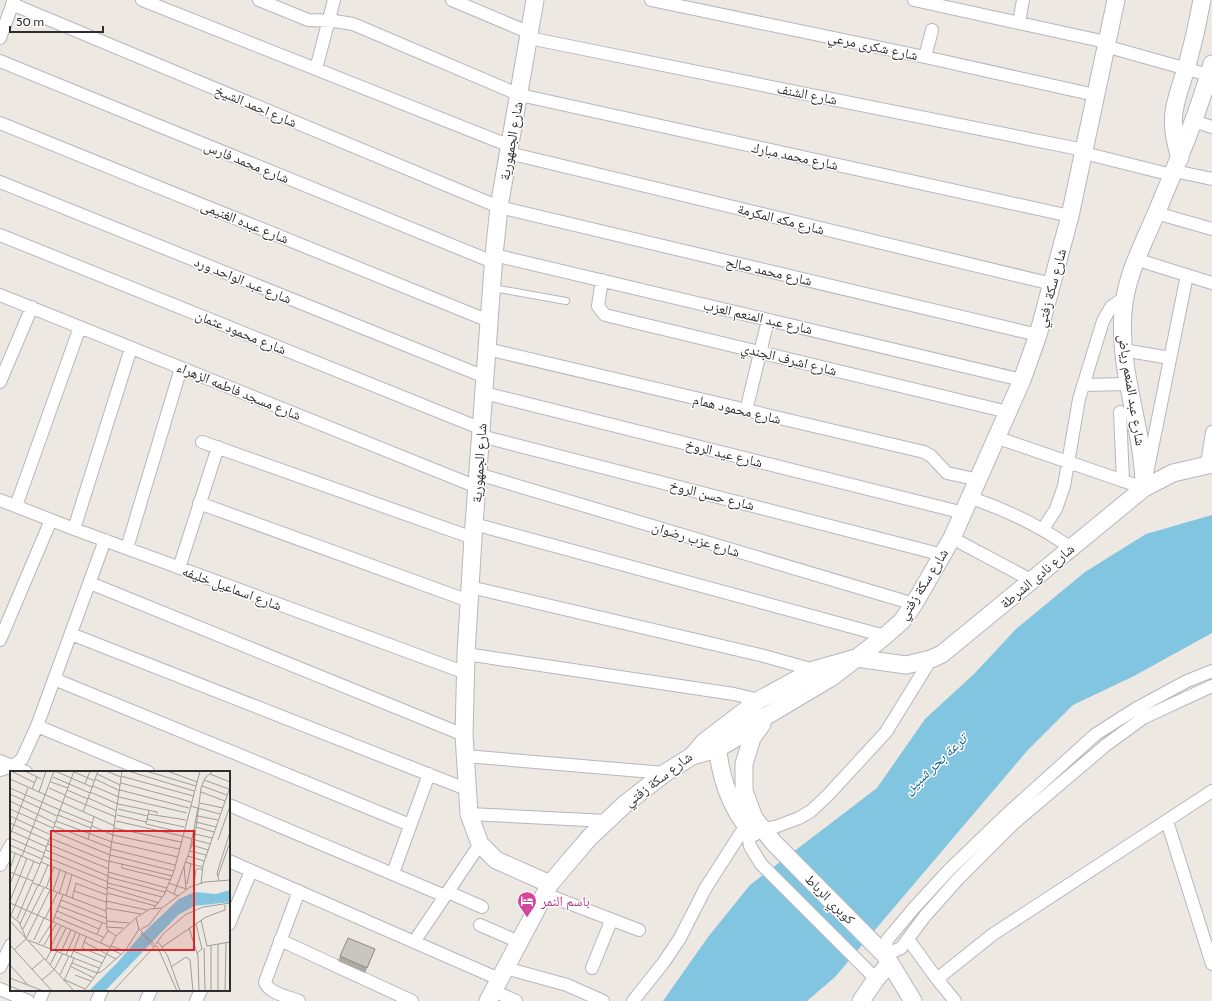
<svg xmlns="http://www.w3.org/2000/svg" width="1212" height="1001" viewBox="0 0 1212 1001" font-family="Cabin,'Noto Naskh Arabic',sans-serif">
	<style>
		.water { fill: #82c5e1 }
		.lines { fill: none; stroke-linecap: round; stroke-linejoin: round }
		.lane-casing { stroke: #b5b7bf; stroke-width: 8 }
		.street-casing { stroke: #b5b7bf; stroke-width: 14 }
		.secondary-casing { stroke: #b5b7bf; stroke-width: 19 }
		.lane { stroke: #fff; stroke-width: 6 }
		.street { stroke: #fff; stroke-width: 12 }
		.secondary { stroke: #fff; stroke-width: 17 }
		.wall { fill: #adaaa4 }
		.building { fill: #c9c6bf; stroke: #8d8b86 }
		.labels { text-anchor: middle; stroke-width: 3; stroke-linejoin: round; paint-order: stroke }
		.street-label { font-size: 14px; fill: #2d2d2d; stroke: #fff }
		.hotel-label { font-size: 14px; fill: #b23c85; stroke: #fff; text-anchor: start }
		.water-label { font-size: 15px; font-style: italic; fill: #1f658f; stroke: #fff }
		.inset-road { fill: none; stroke: #a09d99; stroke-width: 1 }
		.view { fill: #d62828; fill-opacity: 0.15; stroke: #d62828; stroke-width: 2 }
		.inset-edge { fill: none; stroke: #2d2d2d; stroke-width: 2 }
	</style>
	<rect width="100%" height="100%" fill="#ede8e1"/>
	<path class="water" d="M1212,515v118l-78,43 -61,29 -46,46 -192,226 -28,24h-144l45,-64 42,-52 127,-97 48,-69 49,-45 42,-45 69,-57 61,-38z"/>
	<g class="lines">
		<g class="lane-casing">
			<path id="lane" d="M493,288l73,13"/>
		</g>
		<g class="street-casing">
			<path id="street" d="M142,0l368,146
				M259,0l49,20 26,1 19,3 167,71 550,121
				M452,0l78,33
				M651,0l274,57 170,38
				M914,0l192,42
				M12,4l487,203 539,128
				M1019,23l4,-23
				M0,38l14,-38
				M529,38l555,112
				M1105,46l107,30
				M925,57l7,-27
				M0,61l493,201
				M316,69l18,-69
				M1194,121l18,6
				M0,123l489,198
				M509,153l543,131
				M1084,153l88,22
				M1174,171l38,8
				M0,182l485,195
				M1156,213l56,16
				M0,235l482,194
				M494,255l528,125
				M1135,259l77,24
				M602,280l-4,26 7,9 403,97
				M0,295l477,192
				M487,349l437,103 7,4 16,17 32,7
				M1123,350l47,8
				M0,382l32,-75
				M1083,385l45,-1
				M484,393l480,120
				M746,411l22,-91
				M1120,412l3,69
				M481,436l462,119
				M998,438l146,50 43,-213
				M202,442l271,96
				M1207,464l5,-32
				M478,474l436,130
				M971,498c36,12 69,28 100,50
				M0,500l74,29 392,144
				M199,503l270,98
				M16,506l64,-179
				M474,524l411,112
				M74,529l57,-181
				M1043,529l13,-20 8,-23 15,-87 24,-78 8,-14 14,-10
				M952,538l79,42
				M127,548l54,-180
				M179,568l39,-121
				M90,583l374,152
				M470,587l294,69 50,14
				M71,634l395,155
				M0,640l51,-120
				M466,654l268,40 25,6
				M1212,671l-25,10 -50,27 -41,26 -91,82 -56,54 -35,38 -27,32 -2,15 16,-7 24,-32 33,-37 55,-55 93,-79 37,-27 69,-32
				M54,679l356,146
				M37,726l111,46
				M465,756l200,17
				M0,761l26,11
				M0,770l13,-4 9,-7 15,-33 68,-186
				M229,805l216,91
				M469,814l138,7
				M1167,821l45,143
				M746,825l4,21 11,18 115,115
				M762,829l13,-2 24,-9 12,-7 17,-16 58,-63 45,-73
				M229,861l270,118
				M0,865l11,-20
				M393,873l36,-99
				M299,891l-34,91c3,11 24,15 34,19
				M448,892l34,15
				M545,894l94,36
				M229,924l22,-53
				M480,925l39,17
				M908,939l29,40 55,-44 220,-144
				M280,940l132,61
				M414,942l66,-98
				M0,967l11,-22
				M505,968l62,17 36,16
				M592,968l19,-47
				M937,979l18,22
				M0,989l28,12
				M494,991l22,10
				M39,1001l5,-11
				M97,1001l5,-11
				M146,1001l5,-11
				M196,1001l5,-11
				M633,1001l31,-39 16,-24 25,-49 41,-64"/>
		</g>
		<g class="secondary-casing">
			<path id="secondary" d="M535,0l-36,207 -5,48 -21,283 -7,116 -2,81 5,79 11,30 16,16 54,24
				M1180,158c-13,-41 -5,-54 7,-92 6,-22 11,-44 15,-66
				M1144,488c0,-59 -26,-116 -21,-176 3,-38 21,-69 35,-103 20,-48 40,-95 54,-145
				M762,724l-10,14 -8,26v27l10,27 20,25 111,112 28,46
				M717,738c1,32 12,71 36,95
				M692,756l25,-7 24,-14 22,-17 69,-41 53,-41 17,-15 12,-17 38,-66 70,-158 16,-45 32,-119 46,-216
				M488,1001l62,-117 21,-25 19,-22 35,-33 40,-31 27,-17 12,-14 55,-42 55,-30 42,-12 50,7 25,-6 11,-5 202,-166 29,-15 39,-9
				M861,1001l15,-22 14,-16"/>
		</g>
		<use href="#lane" class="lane"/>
		<use href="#street" class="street"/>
		<use href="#secondary" class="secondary"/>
	</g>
	<path class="wall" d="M375,949l-10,24 -27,-12 2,-5z"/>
	<path class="building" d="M348,938l27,11 -8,19 -27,-12z"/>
	<defs>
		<g id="hotel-pin" transform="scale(1)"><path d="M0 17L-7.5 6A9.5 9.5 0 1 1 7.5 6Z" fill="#d1479c" stroke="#fff"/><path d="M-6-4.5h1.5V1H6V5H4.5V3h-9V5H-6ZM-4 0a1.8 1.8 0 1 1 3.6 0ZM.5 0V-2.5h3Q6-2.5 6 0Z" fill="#fff"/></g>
	</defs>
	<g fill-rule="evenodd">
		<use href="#hotel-pin" x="527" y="901"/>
	</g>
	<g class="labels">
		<g class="street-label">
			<text transform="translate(873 46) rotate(12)" y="5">شارع شكرى مرعي</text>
			<text transform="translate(807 94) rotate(11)" y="5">شارع الشنف</text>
			<text transform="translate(256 106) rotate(23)" y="5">شارع احمد الشيخ</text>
			<text transform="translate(511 141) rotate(-80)" y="5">شارع الجمهورية</text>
			<text transform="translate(795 156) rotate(12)" y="5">شارع محمد مبارك</text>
			<text transform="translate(247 162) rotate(22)" y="5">شارع محمد فارس</text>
			<text transform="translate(781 219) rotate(14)" y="5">شارع مكه المكرمة</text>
			<text transform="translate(245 222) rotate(22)" y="5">شارع عبده الغنيمى</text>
			<text transform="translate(769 271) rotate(13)" y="5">شارع محمد صالح</text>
			<text transform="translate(243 280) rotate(22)" y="5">شارع عبد الواحد ورد</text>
			<text transform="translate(1051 288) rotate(-75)" y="5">شارع سكة زفتي</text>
			<text transform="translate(758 317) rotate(13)" y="5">شارع عبد المنعم العزب</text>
			<text transform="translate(241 332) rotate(22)" y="5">شارع محمود عثمان</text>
			<text transform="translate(789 359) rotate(14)" y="5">شارع اشرف الجندي</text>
			<text transform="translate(1132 390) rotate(81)" y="5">شارع عبد المنعم رياض</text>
			<text transform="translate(239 391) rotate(22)" y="5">شارع مسجد فاطمه الزهراء</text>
			<text transform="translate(737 409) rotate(13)" y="5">شارع محمود همام</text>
			<text transform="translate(724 453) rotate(14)" y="5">شارع عيد الروخ</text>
			<text transform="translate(479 463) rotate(-86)" y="5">شارع الجمهورية</text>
			<text transform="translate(712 495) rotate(14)" y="5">شارع حسن الروخ</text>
			<text transform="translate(696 539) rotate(17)" y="5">شارع عزب رضوان</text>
			<text transform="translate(1037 576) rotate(-40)" y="5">شارع نادى الشرطة</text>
			<text transform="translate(923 584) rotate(-58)" y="5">شارع سكة زفتي</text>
			<text transform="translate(232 588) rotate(20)" y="5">شارع اسماعيل خليفه</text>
			<text transform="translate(658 779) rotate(-37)" y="5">شارع سكة زفتي</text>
			<text transform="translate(830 899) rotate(45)" y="5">كوبري الرباط</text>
		</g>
		<g class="hotel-label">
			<text x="541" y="906">باسم النمر</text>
		</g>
		<g class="water-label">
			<text transform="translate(935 764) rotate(-43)" y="5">ترعة بحر شبين</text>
		</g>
	</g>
	<g transform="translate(10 771)">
		<rect width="220" height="220" fill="#ede8e1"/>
		<path d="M220,119v12l-36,4 -16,9 -73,76h-16l29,-29 22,-26 39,-37 16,-7 21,2z" fill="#82c5e1"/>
		<path class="inset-road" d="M1,0l24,12M15,0l16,8M45,0l37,16M96,0l15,6M118,0l66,20M136,0l50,15M157,0l30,11M64,1l21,9M87,3l23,11M200,3l20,8M111,5l72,20M43,6l37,16M0,8l105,47M85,8l25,12M194,9l25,9M41,11l17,6M111,12l70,19M75,13l5,-13M83,15l26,11M192,15l25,9M0,17l50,22M39,17l16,7M22,18l5,-12M57,19l21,9M110,19l69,18M29,21l7,-21M80,21l28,12M191,21l24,9M0,23l47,22M55,25l51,21M109,26l68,16M78,27l29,13M0,30l45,22M190,32l23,5M108,33l39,8v2M180,35l30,8M0,38l43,19M108,38l30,7M50,39l32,13M139,39l-3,14 30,7M73,41l15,-41M138,43l38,6M48,44l33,13M107,44l29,7M0,45l41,19M188,45l20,4M137,48l37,8M46,50l56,21 66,15M106,50l66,15M186,51l20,5M0,52l39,18M44,55l57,22M82,55l21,9M186,56l18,5M104,57l67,14M1,60l36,16M42,60l58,24 64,16M185,63l17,4M0,64l18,-47M103,64l66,14M172,65l28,8M0,67l34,15M40,67l59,24M78,68l6,-22M208,69l12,-34M38,73l61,25M0,74l32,14M182,74l16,5M101,78l64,16M180,78l8,-41M36,79l62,26M0,80l30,13M180,80l16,4M12,85l32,-85M33,85l65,26M178,85l16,5M99,90l63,15M31,91l66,27M175,91l17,5M112,93v4l48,12M0,98l5,-15M0,101l23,9M98,101l59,16M208,105l12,-34M98,106l57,15M209,110l-2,-8 13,-41M23,112l73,28M65,112l32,12M98,112l54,14M159,112l17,6M0,113l11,-28M177,113l4,-20M191,113l2,-19 27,-78M29,115l9,-21M184,115l2,-17h6M97,116l52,16M36,117l8,-21M176,118l-2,-23 11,-30 6,-48 4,-10 8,-7M156,119l12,6M43,120l7,-21M64,120l32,11M97,122l49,13M49,123l7,-22M164,123l10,-28M56,125l6,-21M62,127l4,-14M51,129l45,18M0,130l17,-43M96,130l41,9M0,132l100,44M49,135l47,18M96,137l35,6M143,138l11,-14 10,-24 26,-100M47,140l42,18M0,144l9,7 7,16M1,144l23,-54M45,146l48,20M126,147l3,11 19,19 19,43M7,148l24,-57 33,-91M35,148l12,-26M191,149l6,26 23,-4M0,150l64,70M96,150l23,2M10,153l18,-39M186,153l6,25 -5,4M96,156l17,1M179,157l9,28 1,35M13,158l21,-41M131,158l8,-4 12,-16M131,162l13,14M87,163l5,-11M106,165l-9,-6 -1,-22 3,-47 13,-90M76,166l-4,11 23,9M18,169l71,28M24,169l10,-22M74,171l32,17M148,171l4,5 44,-30 19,-7v-5M29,172l14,-22 10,-26M90,172l8,-12M147,172l-1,1 7,-10 22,-19 18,-8 27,-4M0,174l42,46M34,174l12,-21M101,175l14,5M152,176l6,10 12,34M40,177l11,-22M194,177l1,43M100,178l11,5M4,179l12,-11 24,-49M45,179l11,-22M63,180l29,12M51,181l10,-22M56,184l10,-23M61,186l9,-23M36,189l6,-11M62,192l25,10 4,-1 24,-21 14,-22M0,194l17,19M40,194l7,-14M60,195l24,12M161,196l15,-10 4,3 3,31M22,198l12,-10M50,204l9,-19M65,204l16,6M0,207l33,13M32,209l12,-10 9,-17M55,209l20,9M54,210l10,-23M0,215l12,5M74,220l12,-16 20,-39 21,-19 13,-8 12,-1 28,-21 15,-5 25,-2M103,220l43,-46M201,220v-46M208,220v-47M215,220l1,-49"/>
		<path class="view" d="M41,60h143v119h-143z"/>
		<rect width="220" height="220" class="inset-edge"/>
	</g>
	<path d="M10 26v6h93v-6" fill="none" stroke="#2d2d2d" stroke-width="2"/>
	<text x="16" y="26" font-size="12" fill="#2d2d2d" stroke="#ffffff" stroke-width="3" paint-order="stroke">50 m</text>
</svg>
